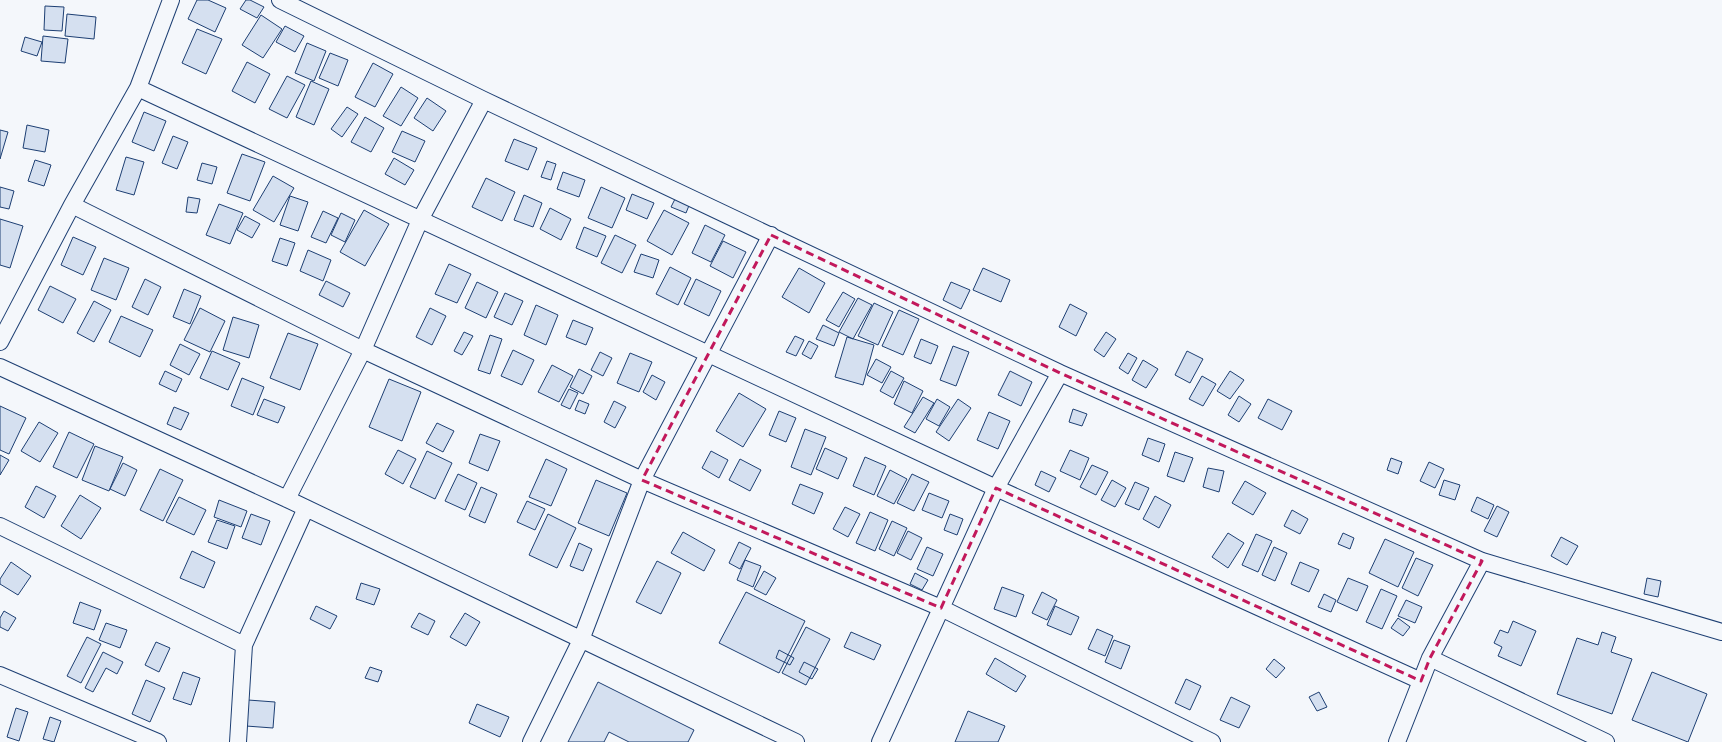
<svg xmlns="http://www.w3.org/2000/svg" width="1722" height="742" viewBox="0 0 1722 742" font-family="Manrope,sans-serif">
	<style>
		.building { fill: #d5e0f0; stroke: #1d3f73 }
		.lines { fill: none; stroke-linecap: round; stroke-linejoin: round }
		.minor-casing { stroke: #1d3f73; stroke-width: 18 }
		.minor { stroke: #f4f7fb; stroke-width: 16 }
		.marked { fill: none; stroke: #c2185b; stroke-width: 3; stroke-dasharray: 8 5; stroke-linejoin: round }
	</style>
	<rect width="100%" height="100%" fill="#f4f7fb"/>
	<path class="building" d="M197,0h11l18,8 -11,24 -27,-13z
		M246,0h4l14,7 -7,11 -17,-9z
		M45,6l19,1 -2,24 -18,-1z
		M67,14l29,3 -2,22 -29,-3z
		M261,15l21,14 -19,29 -21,-13z
		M285,26l19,10 -9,16 -19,-10z
		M197,29l25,10 -16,35 -24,-11z
		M43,36l25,3 -3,24 -24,-2z
		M25,37l17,5 -5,14 -16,-5z
		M307,43l19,8 -12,30 -19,-8z
		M330,53l18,7 -10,26 -19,-8z
		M247,62l23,12 -15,29 -23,-12z
		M373,63l20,11 -18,33 -20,-10z
		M287,76l18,9 -18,33 -18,-9z
		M311,81l18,8 -15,36 -18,-8z
		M401,87l17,11 -17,28 -18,-10z
		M427,98l19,13 -13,20 -19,-13z
		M347,107l11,7 -16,23 -11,-8z
		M144,112l22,9 -12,30 -22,-9z
		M365,117l19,11 -13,24 -20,-10z
		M27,125l22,5 -4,22 -22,-4z
		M0,130l8,2 -8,27z
		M402,131l23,10 -10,21 -23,-10z
		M173,136l15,6 -11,27 -15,-6z
		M514,139l23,9 -9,22 -23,-9z
		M242,154l23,8 -15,39 -23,-8z
		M126,157l18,5 -10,33 -18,-5z
		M394,158l20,12 -9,15 -20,-11z
		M35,160l16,5 -7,21 -16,-5z
		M547,161l9,3 -5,16 -10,-3z
		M202,163l15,4 -5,17 -15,-4z
		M563,172l22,8 -6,17 -22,-8z
		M273,176l21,12 -20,34 -21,-12z
		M486,178l29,14 -13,29 -30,-14z
		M0,187l14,4 -5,18 -9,-2z
		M601,187l24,11 -13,30 -24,-10z
		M632,194l22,9 -7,16 -21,-9z
		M524,195l18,8 -9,24 -19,-7z
		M290,196l18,6 -10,29 -18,-6z
		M188,197l12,2 -3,14 -11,-1z
		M676,197l14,6 -4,10 -15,-6z
		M219,204l24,9 -13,31 -24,-9z
		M550,208l21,11 -10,21 -21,-11z
		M364,210l25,14 -24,42 -25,-14z
		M664,210l25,13 -17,32 -25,-14z
		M323,211l15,7 -12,25 -15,-6z
		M341,213l14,7 -10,22 -14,-7z
		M245,216l15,8 -8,14 -15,-8z
		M0,219l23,7 -13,42 -10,-3z
		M705,225l20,10 -14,27 -19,-9z
		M584,227l22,9 -9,21 -21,-9z
		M615,235l21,10 -14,28 -21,-10z
		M73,237l23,10 -13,28 -22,-10z
		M280,238l15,5 -8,23 -15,-5z
		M723,241l23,11 -13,26 -23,-12z
		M308,250l23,10 -8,21 -23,-10z
		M641,254l18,6 -6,18 -19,-6z
		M104,258l25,10 -13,32 -25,-10z
		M449,264l22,10 -14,29 -22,-9z
		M670,267l21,11 -13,27 -22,-11z
		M799,268l26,15 -16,30 -27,-16z
		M983,268l27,12 -9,22 -28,-12z
		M145,279l16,8 -13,28 -16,-8z
		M696,279l25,12 -12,25 -25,-12z
		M326,281l24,12 -7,14 -24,-12z
		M477,282l21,10 -12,26 -21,-10z
		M951,282l19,8 -9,19 -18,-9z
		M50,286l26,13 -13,24 -25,-13z
		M184,289l17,7 -11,28 -17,-7z
		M843,292l12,7 -16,28 -13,-7z
		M505,293l18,8 -11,24 -18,-8z
		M858,298l14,7 -19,34 -14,-7z
		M94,301l17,9 -17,32 -17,-9z
		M874,303l19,9 -15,33 -20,-9z
		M1070,304l17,9 -11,23 -17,-9z
		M536,305l22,10 -12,30 -22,-10z
		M200,308l25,13 -15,31 -26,-12z
		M430,308l16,8 -14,29 -16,-8z
		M899,310l20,9 -16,36 -21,-9z
		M121,316l32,14 -13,27 -31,-15z
		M233,317l26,8 -10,33 -26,-8z
		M573,320l20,8 -7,17 -20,-8z
		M823,325l16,8 -5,13 -18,-7z
		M464,332l9,4 -11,19 -8,-4z
		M1106,332l10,7 -12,18 -10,-7z
		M288,333l30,11 -18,46 -30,-12z
		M490,335l12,4 -12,35 -12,-4z
		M795,336l9,4 -8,16 -10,-4z
		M847,337l27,8 -11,40 -28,-8z
		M921,339l17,7 -7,18 -17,-7z
		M809,341l9,5 -7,13 -9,-5z
		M180,344l20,10 -11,21 -19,-10z
		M953,346l16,6 -13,34 -16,-6z
		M513,350l21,10 -12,25 -21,-9z
		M212,351l28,12 -12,27 -28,-12z
		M1187,351l16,8 -13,24 -15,-8z
		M600,352l12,6 -9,18 -12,-6z
		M630,353l22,9 -13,30 -22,-9z
		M1128,353l9,5 -9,16 -9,-6z
		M876,359l15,8 -9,16 -15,-8z
		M1143,360l15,9 -12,19 -14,-8z
		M552,365l21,11 -14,26 -21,-10z
		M579,369l13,7 -9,18 -13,-7z
		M165,371l17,8 -6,13 -17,-8z
		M891,371l13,7 -11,20 -13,-7z
		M1010,371l22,11 -11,24 -23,-11z
		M1230,371l14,9 -14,19 -13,-8z
		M652,375l13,7 -9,18 -13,-8z
		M1202,376l14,8 -13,22 -14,-7z
		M242,378l22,9 -11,28 -22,-9z
		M389,379l32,13 -19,49 -33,-14z
		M904,381l19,10 -11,22 -18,-9z
		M569,389l9,4 -8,16 -9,-4z
		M739,393l27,16 -23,38 -27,-16z
		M1239,396l12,8 -12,18 -11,-7z
		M923,397l11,6 -19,30 -11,-6z
		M264,399l21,8 -7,16 -21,-8z
		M937,399l13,8 -11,19 -13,-7z
		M958,399l13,9 -22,33 -13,-9z
		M1268,399l24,12 -10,19 -24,-12z
		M579,400l10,4 -4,10 -10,-4z
		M614,401l12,6 -11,21 -11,-6z
		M0,406l26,12 -17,36 -9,-4z
		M174,407l15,6 -8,17 -14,-6z
		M1073,409l14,5 -5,12 -13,-4z
		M779,411l17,7 -10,24 -17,-7z
		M989,412l21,9 -12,28 -21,-9z
		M39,422l19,11 -18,29 -19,-11z
		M437,423l17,8 -11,21 -17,-9z
		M805,429l21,8 -15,38 -20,-8z
		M69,432l25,12 -17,34 -24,-11z
		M480,434l20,7 -12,30 -19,-8z
		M1148,438l17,6 -6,18 -17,-7z
		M95,446l28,11 -14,34 -27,-11z
		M825,448l22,10 -9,21 -22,-10z
		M398,450l18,9 -13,25 -18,-10z
		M1070,450l19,8 -9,22 -20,-9z
		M427,451l25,12 -17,36 -25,-12z
		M711,451l17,9 -9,18 -17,-10z
		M1175,452l18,6 -9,24 -17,-6z
		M0,455l9,5 -9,15z
		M865,457l21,9 -12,29 -21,-9z
		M1391,458l11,4 -4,12 -11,-4z
		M546,459l21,10 -16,37 -22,-9z
		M740,459l21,11 -11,21 -21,-11z
		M1429,462l15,7 -9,19 -15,-7z
		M123,463l14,7 -12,26 -15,-7z
		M1092,465l16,7 -12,23 -16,-8z
		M1208,468l16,3 -5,21 -16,-5z
		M160,469l23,11 -20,41 -23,-11z
		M890,470l17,9 -13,25 -17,-8z
		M1041,471l15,7 -7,14 -14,-7z
		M458,474l19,9 -12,27 -20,-9z
		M912,474l17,8 -15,29 -17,-8z
		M596,480l31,13 -18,43 -31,-13z
		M1112,480l14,8 -11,19 -14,-7z
		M1444,480l16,5 -5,15 -16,-5z
		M1245,481l21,12 -13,22 -21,-12z
		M1135,482l14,6 -10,22 -14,-6z
		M800,484l23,9 -9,21 -22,-10z
		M36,486l20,10 -12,22 -19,-11z
		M481,487l16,7 -12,29 -16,-7z
		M929,493l20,8 -7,17 -20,-8z
		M80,495l21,13 -20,31 -20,-13z
		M1155,496l16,9 -12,23 -16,-9z
		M179,497l27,13 -12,25 -28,-13z
		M1477,497l17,8 -6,14 -17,-8z
		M219,500l28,11 -6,16 -27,-10z
		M527,501l18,8 -10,21 -18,-8z
		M1497,506l12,6 -12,25 -13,-6z
		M845,507l15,7 -12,23 -15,-8z
		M1292,510l16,9 -8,15 -16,-8z
		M870,512l18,8 -13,31 -19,-8z
		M251,514l19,7 -9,24 -19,-7z
		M548,514l28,14 -19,40 -28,-13z
		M950,514l13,5 -6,16 -13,-5z
		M217,520l18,6 -8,23 -19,-7z
		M892,521l15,7 -13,28 -15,-7z
		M908,531l14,7 -11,22 -14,-7z
		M683,532l32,18 -11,21 -33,-18z
		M1228,533l16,10 -16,25 -16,-11z
		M1343,533l11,5 -4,11 -12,-5z
		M1256,534l16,7 -14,31 -16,-7z
		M1561,537l17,9 -11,19 -16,-9z
		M1385,539l29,13 -16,35 -29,-14z
		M739,542l12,6 -11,21 -11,-6z
		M579,543l13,6 -9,22 -13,-5z
		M927,547l16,7 -10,22 -16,-7z
		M1274,547l13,6 -12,28 -13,-6z
		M192,551l23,11 -11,26 -24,-10z
		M1416,558l17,7 -15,31 -16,-8z
		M745,560l16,6 -8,21 -16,-7z
		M657,561l24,12 -20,41 -25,-12z
		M11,562l20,14 -13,19 -18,-11v-5z
		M1300,562l19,8 -10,22 -18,-8z
		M764,571l12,7 -10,17 -12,-6z
		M915,573l13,7 -6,10 -12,-6z
		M1348,578l20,8 -11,25 -20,-9z
		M1647,578l14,3 -3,16 -14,-3z
		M361,583l19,6 -6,16 -18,-6z
		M1002,587l22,8 -8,22 -22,-8z
		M1381,589l16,7 -15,33 -16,-7z
		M746,592l59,29 -26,52 -60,-30z
		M1042,592l15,8 -10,20 -15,-7z
		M1324,594l12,6 -5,12 -13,-5z
		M1406,600l16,7 -7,16 -17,-7z
		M80,602l21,8 -7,20 -21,-7z
		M316,606l21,10 -7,13 -20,-10z
		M1055,606l24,11 -8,18 -24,-10z
		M4,611l12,7 -8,13 -8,-4v-9z
		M419,613l16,8 -7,14 -17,-8z
		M465,613l15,9 -14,24 -16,-9z
		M1398,618l12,9 -7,9 -12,-8z
		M1513,621l23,10 -15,35 -23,-10 4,-9 -8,-4 6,-13 8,3z
		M106,623l21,7 -7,18 -21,-8z
		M806,627l24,12 -24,46 -24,-12z
		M1097,629l16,7 -8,20 -17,-7z
		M851,632l30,13 -7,15 -30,-13z
		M1602,632l14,5 -5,15 21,7 -20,55 -55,-20 20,-56 21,7z
		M87,637l14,7 -20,39 -14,-7z
		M1114,640l16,6 -9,23 -16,-7z
		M156,642l14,6 -11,24 -14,-7z
		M779,650l15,8 -4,7 -14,-7z
		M103,652l20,10 -6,12 -11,-6 -13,24 -8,-4z
		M995,658l31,18 -10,16 -30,-18z
		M1274,659l11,9 -9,10 -10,-9z
		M804,662l14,7 -6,10 -13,-7z
		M370,667l12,4 -4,11 -13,-4z
		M183,672l17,6 -9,27 -18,-6z
		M1652,672l55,22 -19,48 -56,-22z
		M1186,679l15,7 -11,24 -15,-7z
		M146,680l19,8 -15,34 -18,-8z
		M598,682l96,48 -6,12h-59l-20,-10 -5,10h-36z
		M1319,692l8,15 -10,4 -8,-14z
		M1231,697l19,9 -11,22 -19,-8z
		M248,700l27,2 -2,26 -27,-2z
		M477,704l32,13 -9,20 -31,-14z
		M16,708l12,4 -9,29 -12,-4z
		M968,711l37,15 -7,16h-43z
		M50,717l11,4 -7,21 -11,-3z"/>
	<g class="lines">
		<g class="minor-casing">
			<path id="minor" d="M280,0l204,100 576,273 422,188 240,71
				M138,88l858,400 425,193
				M72,205l291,145 279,130 299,128 271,134
				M0,342l72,-137 66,-117 33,-88
				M0,367l287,132 509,243
				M287,499l76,-149 57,-130 64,-120
				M0,526l244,119
				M1430,658l176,84
				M0,675l158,67
				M238,742l6,-97 62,-137
				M531,742l50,-102 61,-160 129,-245
				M880,742l116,-254 64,-115
				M1397,742l33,-84 52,-97"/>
		</g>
		<use href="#minor" class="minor"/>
	</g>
	<path class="marked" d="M771,235l289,138 422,188 -52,97 -9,23 -425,-193 -55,120 -299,-128z"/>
</svg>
